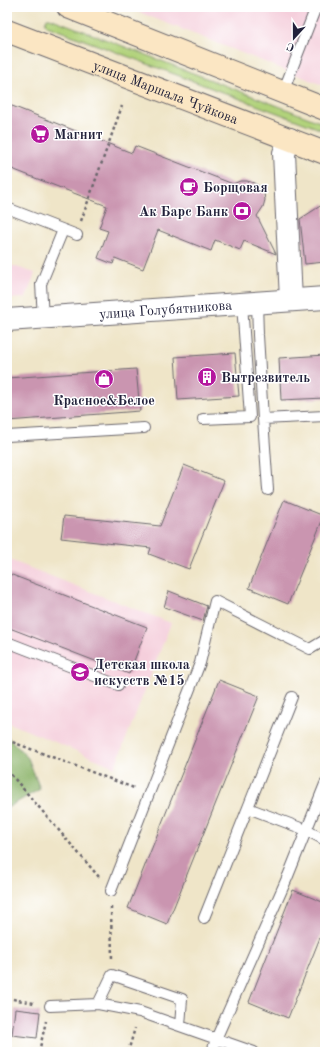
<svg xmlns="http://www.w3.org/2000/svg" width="332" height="1059" viewBox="0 0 332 1059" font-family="'Old Standard TT',serif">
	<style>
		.built { fill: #f5cfdc }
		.green { fill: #b1d27a; stroke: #6a7a5a }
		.forest { fill: #8cb46a; stroke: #576b52 }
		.building { fill: #ca95b0 }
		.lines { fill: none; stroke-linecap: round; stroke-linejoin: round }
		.service-casing { stroke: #6a666c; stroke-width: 12 }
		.tertiary-casing { stroke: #6a666c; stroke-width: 24 }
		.secondary-casing { stroke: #6a666c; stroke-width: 24 }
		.path { stroke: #6a666c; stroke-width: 2.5; stroke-dasharray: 3 3; stroke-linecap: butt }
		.service { stroke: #fff; stroke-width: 10 }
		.tertiary { stroke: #fff; stroke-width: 22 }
		.secondary { stroke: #fbe6c3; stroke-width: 22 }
		.labels { text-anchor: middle; stroke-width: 3; stroke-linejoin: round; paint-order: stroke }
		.street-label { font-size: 14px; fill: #22223b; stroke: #fff }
		.poi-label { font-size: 14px; font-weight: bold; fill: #22223b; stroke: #fff; text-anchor: start }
	</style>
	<rect width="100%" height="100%" fill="#fff"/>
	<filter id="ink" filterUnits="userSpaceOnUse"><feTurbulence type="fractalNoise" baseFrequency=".025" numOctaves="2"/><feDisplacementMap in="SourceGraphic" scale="8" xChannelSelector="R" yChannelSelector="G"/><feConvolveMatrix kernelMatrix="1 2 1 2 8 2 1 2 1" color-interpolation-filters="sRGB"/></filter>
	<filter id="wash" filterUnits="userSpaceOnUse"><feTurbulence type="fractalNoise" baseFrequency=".012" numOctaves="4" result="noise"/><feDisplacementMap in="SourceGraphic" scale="16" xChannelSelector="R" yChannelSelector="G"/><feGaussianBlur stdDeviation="0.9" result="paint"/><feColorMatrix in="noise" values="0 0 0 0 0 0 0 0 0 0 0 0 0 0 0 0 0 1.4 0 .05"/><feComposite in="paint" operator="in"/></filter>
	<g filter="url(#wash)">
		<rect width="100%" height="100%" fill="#efe5c8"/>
		<path class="built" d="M126,7h199v79z
			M7,264l28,9 -9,25 -19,1z
			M7,559l164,64 -56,144 -108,-45z"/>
		<path class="green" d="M47,18h3l275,106v7l-278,-105 -2,-3z"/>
		<path class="forest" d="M7,736l21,22 12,31 -33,19z"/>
		<g id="blocks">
			<path class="building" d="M7,104l125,49 3,-7 98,38 7,-3h7l7,2 6,4 4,6 1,7 -2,7 -6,9 19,38 -32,-13 -4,9 -25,-10 -4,11 -53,-21 -15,39 -28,-11 -2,6 -15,-6 10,-27 -9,-3 8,-22 -100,-39z
				M325,203v59l-20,2 -5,-45z
				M235,353l4,43 -61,4 -3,-43z
				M325,355v43l-44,2 -2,-42z
				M136,369l4,42 -133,10v-43z
				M184,465l40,16 -35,88 -40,-15 2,-6 -90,-10 3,-22 96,10z
				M284,500l40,16 -36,88 -39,-16z
				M7,573l140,54 -18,47 -122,-47z
				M169,591l38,15 -4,15 -39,-14z
				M219,680l40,16 -92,228 -39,-16z
				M293,890l32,13v22l-37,93 -39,-16z
				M15,1009l25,3 -3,26 -25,-3z"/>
		</g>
	</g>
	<g filter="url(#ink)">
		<use href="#blocks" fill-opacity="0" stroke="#6a666c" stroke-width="1"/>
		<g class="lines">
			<g class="service-casing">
				<path id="service" d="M283,92l33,-85
					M7,208l70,27
					M257,302l1,33 5,84 62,-3
					M43,318l-2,-34 22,-54
					M203,419l47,-2 -8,-113
					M263,419l5,71
					M7,436l137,-8
					M7,642l111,43
					M248,808l58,22 19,10
					M111,891l89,-228 15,-62 95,48 15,-9
					M204,918l88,-221
					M98,1004l14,-29 70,24 -2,27
					M50,1006l48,-2 42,8 114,40
					M212,1052l4,-13 72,-163 37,-92"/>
			</g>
			<g class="tertiary-casing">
				<g id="tertiary">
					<path d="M290,139l-6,14 7,147"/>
					<path id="s1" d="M7,320l318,-22"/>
				</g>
			</g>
			<g class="secondary-casing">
				<g id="secondary">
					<path d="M68,7l257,102"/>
					<path id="s2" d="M7,31l318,122"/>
				</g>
			</g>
			<path class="path" d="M81,221l41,-115
				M7,740l127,48
				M7,770l92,107
				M111,907l1,53
				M7,998l27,5
				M39,1052l7,-31
				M128,1052l7,-24"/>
			<use href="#service" class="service"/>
			<use href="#tertiary" class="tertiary"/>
			<use href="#secondary" class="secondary"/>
		</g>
	</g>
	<defs>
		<g id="supermarket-disc" transform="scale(1)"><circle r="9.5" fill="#b5179e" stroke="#fff"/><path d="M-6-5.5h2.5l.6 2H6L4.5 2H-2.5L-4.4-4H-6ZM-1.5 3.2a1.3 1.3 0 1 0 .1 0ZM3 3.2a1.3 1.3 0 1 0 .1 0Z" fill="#fff"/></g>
		<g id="cafe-disc" transform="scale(1)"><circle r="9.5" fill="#b5179e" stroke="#fff"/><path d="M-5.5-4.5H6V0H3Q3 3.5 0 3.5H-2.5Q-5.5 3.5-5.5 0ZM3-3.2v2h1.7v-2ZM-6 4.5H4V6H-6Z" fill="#fff"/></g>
		<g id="bank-disc" transform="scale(1)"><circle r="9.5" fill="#b5179e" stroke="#fff"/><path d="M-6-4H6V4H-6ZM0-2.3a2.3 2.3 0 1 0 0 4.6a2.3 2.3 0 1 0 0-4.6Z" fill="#fff"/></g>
		<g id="building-disc" transform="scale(1)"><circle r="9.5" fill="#b5179e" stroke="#fff"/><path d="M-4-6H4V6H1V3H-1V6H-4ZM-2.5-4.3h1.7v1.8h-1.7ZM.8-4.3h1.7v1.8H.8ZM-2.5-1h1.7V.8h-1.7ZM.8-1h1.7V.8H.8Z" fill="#fff"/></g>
		<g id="shop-disc" transform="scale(1)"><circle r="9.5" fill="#b5179e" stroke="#fff"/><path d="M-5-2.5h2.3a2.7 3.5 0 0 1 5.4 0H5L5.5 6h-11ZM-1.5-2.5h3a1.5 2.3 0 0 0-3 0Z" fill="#fff"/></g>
		<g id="school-disc" transform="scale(1)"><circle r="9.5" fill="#b5179e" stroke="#fff"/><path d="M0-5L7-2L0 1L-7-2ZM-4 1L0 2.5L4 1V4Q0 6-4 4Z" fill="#fff"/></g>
	</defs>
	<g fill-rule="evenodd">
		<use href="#supermarket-disc" x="40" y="134"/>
		<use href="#cafe-disc" x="189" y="187"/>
		<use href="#bank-disc" x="242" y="211"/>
		<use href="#building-disc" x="207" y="377"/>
		<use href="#shop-disc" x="104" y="379"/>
		<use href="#school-disc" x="80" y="672"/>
	</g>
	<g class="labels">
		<g class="street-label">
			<text dy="5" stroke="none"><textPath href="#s2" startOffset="170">улица Маршала Чуйкова</textPath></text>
			<text dy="5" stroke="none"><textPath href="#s1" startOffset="159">улица Голубятникова</textPath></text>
		</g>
		<g class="poi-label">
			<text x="54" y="139">Магнит</text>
			<text x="203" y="192">Борщовая</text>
			<text x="228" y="216" text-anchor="end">Ак Барс Банк</text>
			<text x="221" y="382">Вытрезвитель</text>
			<text x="104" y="405" text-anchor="middle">Красное&amp;Белое</text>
			<text x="94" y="669">Детская школа<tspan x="94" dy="16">искусств №15</tspan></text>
		</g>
	</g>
	<rect width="332" height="1059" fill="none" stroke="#fff" stroke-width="24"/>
	<g transform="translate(294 38) rotate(201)" stroke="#ffffff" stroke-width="3" paint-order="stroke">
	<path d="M0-3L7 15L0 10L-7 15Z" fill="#22223b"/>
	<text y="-6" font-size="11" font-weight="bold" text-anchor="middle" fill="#22223b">С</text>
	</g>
</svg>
